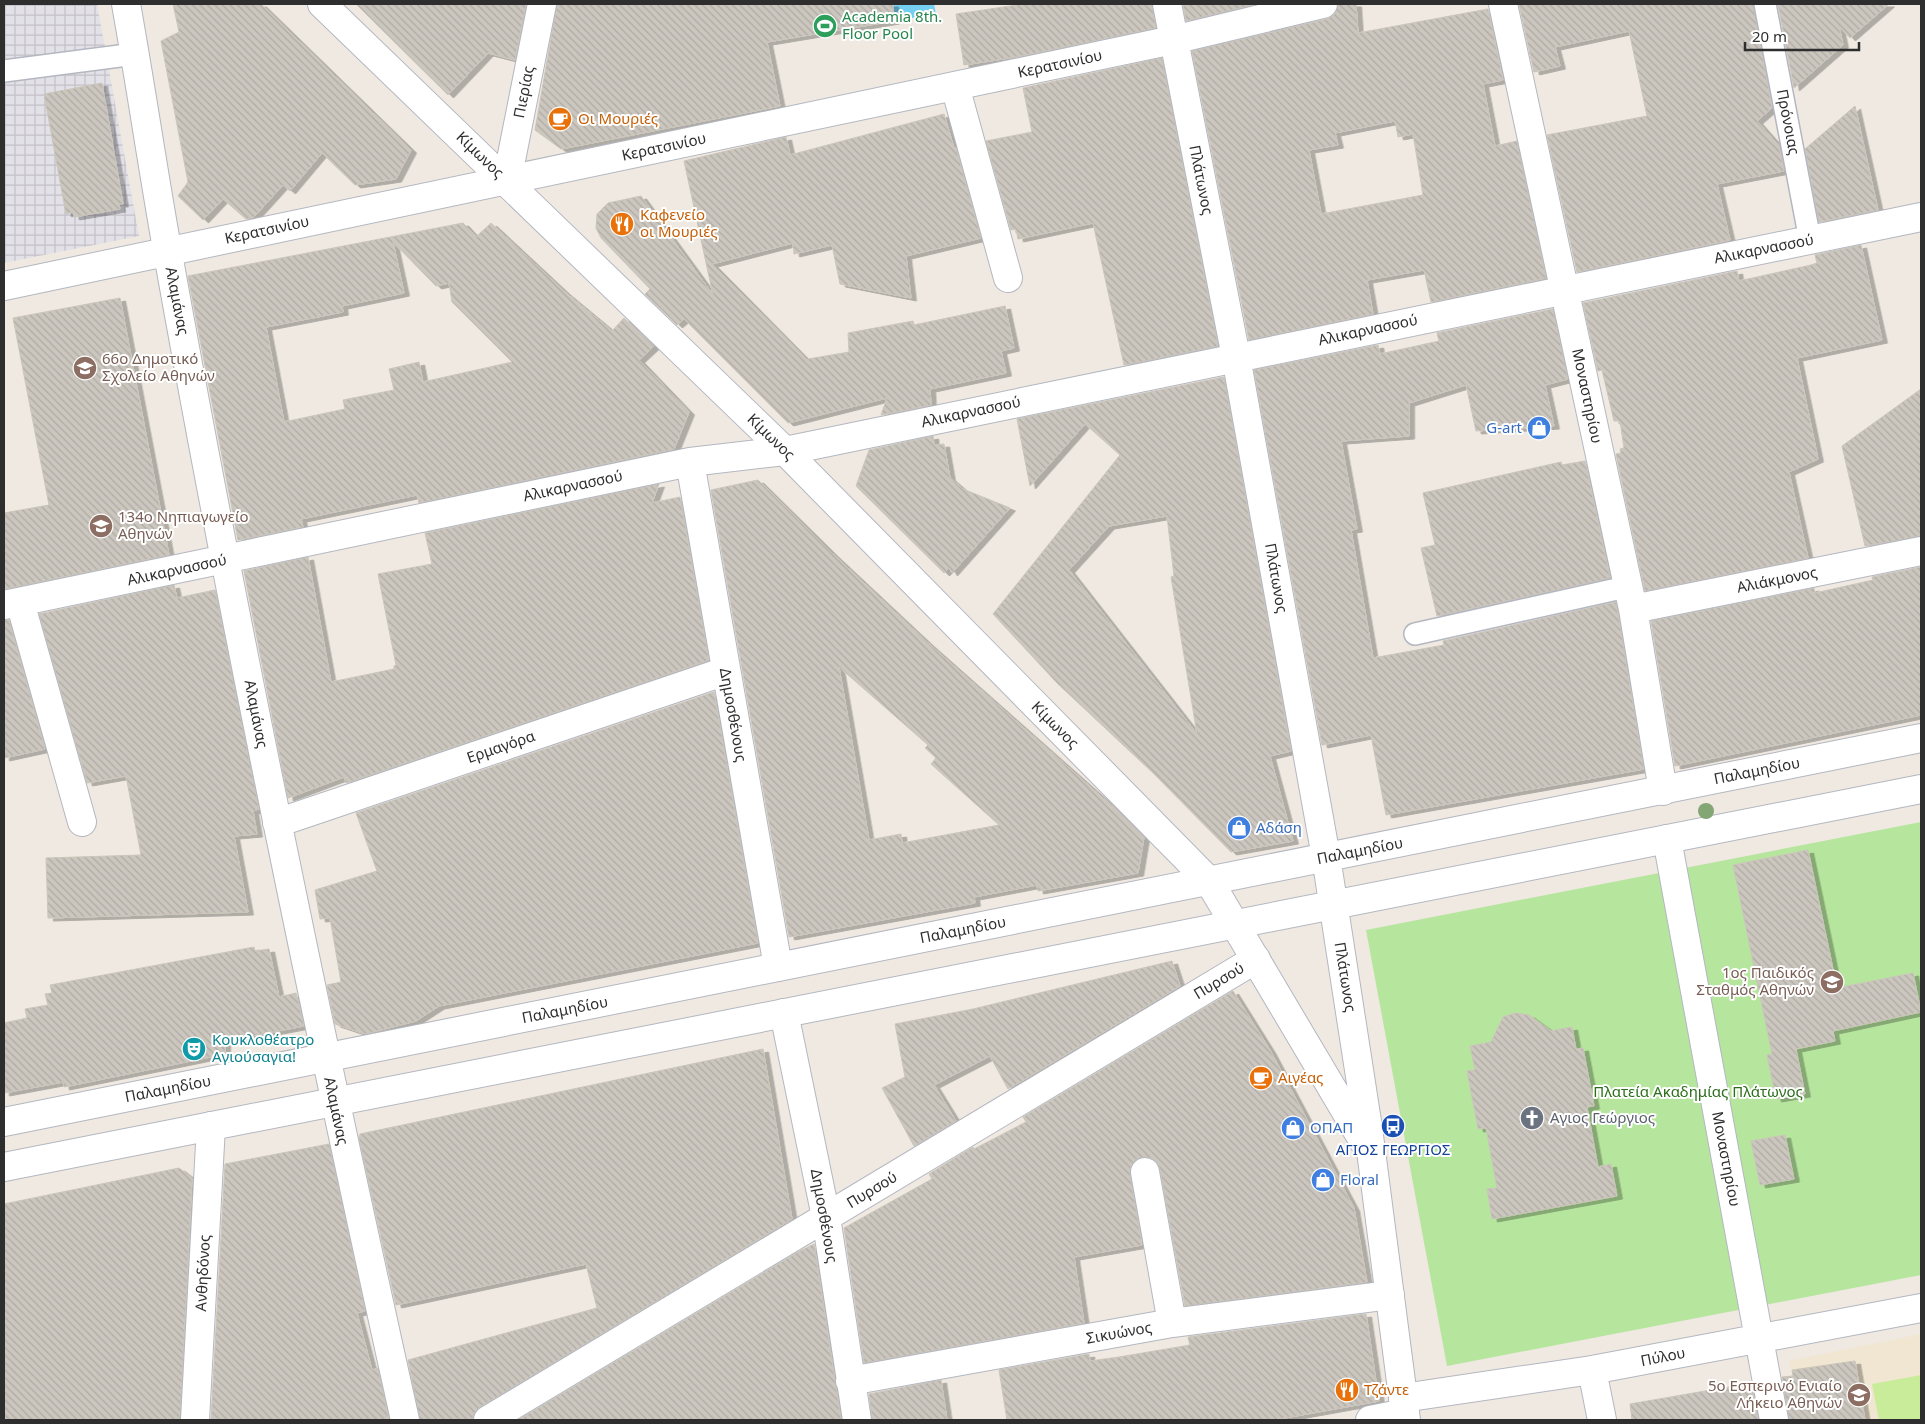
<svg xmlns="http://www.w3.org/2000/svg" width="1925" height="1424" viewBox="0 0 1925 1424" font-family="'Noto Sans',sans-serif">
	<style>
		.industrial { fill: url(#industrial-grid) }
		.education { fill: #f0e6d1 }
		.green { fill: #b6e59e }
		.pitch { fill: #c9ec9a }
		.water { fill: #75cff0 }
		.building { fill: url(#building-back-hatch); stroke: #cbc5ba; fill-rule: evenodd; filter: url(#shadow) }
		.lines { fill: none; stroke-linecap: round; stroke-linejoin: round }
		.lane-casing { stroke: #b4b7c1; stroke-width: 24 }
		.street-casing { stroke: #b4b7c1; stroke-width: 30 }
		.secondary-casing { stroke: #b4b7c1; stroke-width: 30 }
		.lane { stroke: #fff; stroke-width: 21 }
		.street { stroke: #fff; stroke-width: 28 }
		.secondary { stroke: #fff; stroke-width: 28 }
		.tree { fill: #84a574 }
		.labels { text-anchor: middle; stroke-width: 4; stroke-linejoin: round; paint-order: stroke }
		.leisure-label { font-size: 15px; fill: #27864d; stroke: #fff; text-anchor: start }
		.street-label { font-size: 15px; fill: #2e2e2e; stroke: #fff }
		.food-label { font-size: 15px; fill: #c56008; stroke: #fff; text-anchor: start }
		.education-label { font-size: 15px; fill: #785e54; stroke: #fff; text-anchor: start }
		.shop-label { font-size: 15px; fill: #366cbe; stroke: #fff; text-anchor: start }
		.culture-label { font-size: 15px; fill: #0d838f; stroke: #fff; text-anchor: start }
		.park-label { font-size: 15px; fill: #2c6e1b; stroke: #fff }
		.worship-label { font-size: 15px; fill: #5b616d; stroke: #fff; text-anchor: start }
		.transit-label { font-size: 15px; fill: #164399; stroke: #fff }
	</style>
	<defs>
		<pattern id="industrial-grid" width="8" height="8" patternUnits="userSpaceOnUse" patternTransform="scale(1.25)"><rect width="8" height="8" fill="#e3e1e8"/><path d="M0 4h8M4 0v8" fill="none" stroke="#c3c1c7"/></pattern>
		<pattern id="building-back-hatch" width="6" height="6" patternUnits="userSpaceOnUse" patternTransform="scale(1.25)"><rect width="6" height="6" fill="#cbc7bf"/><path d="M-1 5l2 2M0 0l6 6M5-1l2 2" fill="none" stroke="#afaba4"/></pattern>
		<filter id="shadow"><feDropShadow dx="5.5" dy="3" stdDeviation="0" flood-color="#0004"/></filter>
	</defs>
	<rect width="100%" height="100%" fill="#efe9e1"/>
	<path class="industrial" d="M4,4h93l42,232 -135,27z"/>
	<path class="education" d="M1921,1334v86h-120l-12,-59z"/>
	<path class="green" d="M1921,822v453l-474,91 -81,-436z"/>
	<path class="pitch" d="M1921,1375v45h-42l-7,-36z"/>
	<path class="water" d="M800,4h33l1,3 100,-3 2,10 -147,24 -5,-32z"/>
	<path class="building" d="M173,4h88l150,146 -15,29 -41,6 -33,-32 -32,38 -7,-6 -30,33 -7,1 -23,-20 -20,21 -25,-24 10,-14 -27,-141 18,-9z
		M356,4h170l-11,56 -27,-7 -40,42z
		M557,4h336l1,17 -127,21 13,64 -219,43 -26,-19z
		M1024,4h128l4,24 -140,29 -52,8 -8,-51z
		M1183,4h74l-71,17z
		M1338,4h18l2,29 130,-24 15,71 -20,4 12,62 22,-5 29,137 -115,24 -7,-32 -57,10 6,34 -124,26 -57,-289 135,-32 7,-4zM1395,121l3,16 15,-3 10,61 -102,19 -12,-64 29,-5 -3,-12z
		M1519,4h234l19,104 -15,13 22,25 5,25 -67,13 13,56 -153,32 -30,-137 100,-19 -18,-85 -74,16 5,19 -26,6z
		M1778,4h111l-39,34 -11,-12 4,19 -49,43z
		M1162,58l56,288 -94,19 -31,-142 -75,16 -2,-10 -5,1 -25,-89 46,-9 -9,-44z
		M102,83l21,121h-4l1,5 -46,8 -1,-5 -7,2 -22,-120z
		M1855,106l23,104 -59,12 -14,-73z
		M944,114l10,34h2l25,90 -75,18 5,42 -71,-14 -8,-39 -38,9 -1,-11 -81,21 96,97v-2l41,-7 -1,-19 65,-12 1,4 91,-19 9,42 -13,3 5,22 -76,16 1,16 -50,10 6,-17 -99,25 -104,-104 -7,6 -32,-31 5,-5 -49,-51 -5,-10 1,-14 11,-11 33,-7 72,99 -29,-134 102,-24 4,18z
		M463,223l13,14 15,-14 74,69 47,39 12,-13 30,28 -15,14 50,52 -15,37 -255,54 -2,-8 -116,24 2,8 -65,13 -50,-264zM393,242l43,44 13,-3 3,19 60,60 -89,20 -4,-20 -30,7 5,21 -51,10 2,9 -61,13 -18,-95 77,-15 -1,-6 62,-13z
		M1861,245l21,95 -85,18 21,101 -29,13 19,86 -163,33 -29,-137 5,-1 -1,-4 4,-1 -4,-27h-6l-12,-51 -4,1 -15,-68 154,-32 2,10 72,-16 6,-2 -2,-8z
		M120,298l49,257 -165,34v-76l45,-8 -36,-187z
		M1553,309l15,70 -23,6 9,41 -78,5 -10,-46 -57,18v33l-68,5 16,88 -6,1 22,128 71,-13 -1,-4 173,-39 28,167 -258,46 -15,-80 -49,10 -68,-375 124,-25 2,9 59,-13 -2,-8z
		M1224,377l67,374 -21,5 23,85 -62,11 -78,-79 -96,-90 -64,-69 127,-159 -35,-31 -55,62 -13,-67zM1167,516l7,60 -3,1 26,157 -128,-164 40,-44z
		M1921,389v147l-56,10 -23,-100z
		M933,436l1,9 10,-1 6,34 13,11 47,19 -58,65 -3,-5 -5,5 -88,-87 13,-36z
		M1585,461l25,117 -173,38 -16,-68 14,-3 -12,-52 138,-31 1,3z
		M758,480l75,74 95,89 193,171 23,23 -6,36 -100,18 -1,-6 -63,12 1,6 -186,34 -78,-447zM839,667l89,78 -3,3 11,10 -5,6 68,61 -97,18 -1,-9 -32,6z
		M659,484l-7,19 28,-6 29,163 -363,123 -2,-6 -56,21 -44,-227 64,-14 23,125 63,-13v-3l2,-1 -18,-91 54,-10 -7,-31z
		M1921,567v148l-246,51 -24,-145 163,-33 1,5 58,-13 -1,-3z
		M174,585l3,13 38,-8 44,219 -6,2 4,23 -23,2 14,76 -200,6 -2,-60 95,-3 -15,-79 -39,7 -48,-169z
		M4,620h5l36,129 -41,9z
		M714,692l44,251 -319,63 -23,15 -51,13 -30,-10 -8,-39 14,-3 -11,-64 -10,1 -5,-29 62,-19 -21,-58z
		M1808,850l29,138 76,-15 8,39 -88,19 2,10 -39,8 9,45 -29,5 -9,-44 5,-1 -39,-189z
		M254,947l1,4 14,-2 10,48 17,-4 8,33 -79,15v13l-161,33 -1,-5 -59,11v-70l23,-5 -2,-9 23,-4 -3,-11 7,-1 -2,-8z
		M1172,961l8,25 -172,103 -18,-33 -56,29 22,36 -42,25 -32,-58 23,-11 -10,-53 78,-15z
		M1233,991l37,59 84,158 13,74 -182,24 -25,-137 -3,-7 -6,-4 -8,-1 -8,3 -4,6 -1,8 12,71 -68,12 10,66 -220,40 -20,-135 88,-49 -3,-5 44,-27 1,2 52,-27 -3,-5z
		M1515,1013l14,2 22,16 21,-4 4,22 7,-1 11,58 -7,1 11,60 13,-3 6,32 -125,23 -5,-30 10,-1 -11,-60 -8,1 -11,-58 8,-1 -5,-24 21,-4 12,-25z
		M763,1049l29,170 -312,188 -5,5 -3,8h-52l-12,-60 189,-52 -11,-44 -190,41 -37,-167 1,-4z
		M1785,1135l9,44 -34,6 -9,-44z
		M329,1144l36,167 -8,2 15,57 6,-2 11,52h-178l14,-256z
		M179,1168l13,10 -12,242h-176v-216z
		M814,1244l27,176h-323l280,-168z
		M1366,1314l13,87 -105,19h-267l-8,-50 90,-16 1,7 29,-4 71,-12 -2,-8z
		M1855,1361l10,59h-76l-7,-43 11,-1 -1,-6z
		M941,1380l6,40h-75l-3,-26z
		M1751,1383l7,37h-126l-2,-16z"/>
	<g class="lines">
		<g class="lane-casing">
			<path id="lane" d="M1765,4l45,236
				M4,71l131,-17
				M1415,634l211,-47"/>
		</g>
		<g class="street-casing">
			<path id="street" d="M126,4c15,83 27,167 42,250 70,391 151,779 237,1166
				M322,4l463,447 424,430
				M1167,4l69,353 90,500
				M1503,4l130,605 30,182
				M955,86l53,192
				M507,180l35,-176
				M4,286l1169,-246 150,-36
				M690,462l88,505
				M20,602l62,220
				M4,605l686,-143 95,-11 1136,-234
				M1633,609l288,-58
				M277,823l449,-152
				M1667,839l107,581
				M784,1013l42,204 31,203
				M1145,1172l27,151
				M1592,1370l10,50
				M850,1381l322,-58 218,-28
				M1403,1398l189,-28 329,-62
				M195,1420l16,-294
				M488,1420l768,-461
				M1370,1420l35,-7"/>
		</g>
		<g class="secondary-casing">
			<path id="secondary" d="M1326,857l42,271 38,292
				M1209,881l155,261
				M4,1122l1917,-384
				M4,1167l1917,-378"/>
		</g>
		<use href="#lane" class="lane"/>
		<use href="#street" class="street"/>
		<use href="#secondary" class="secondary"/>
	</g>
	<circle class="tree" cx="1706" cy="811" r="8"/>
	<defs>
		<g id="stadium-disc" transform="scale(1.25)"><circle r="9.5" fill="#2e9e5b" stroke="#fff"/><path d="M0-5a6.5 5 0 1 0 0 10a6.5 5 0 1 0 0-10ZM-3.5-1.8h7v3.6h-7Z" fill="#fff"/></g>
		<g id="cafe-disc" transform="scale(1.25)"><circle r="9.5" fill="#e8710a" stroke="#fff"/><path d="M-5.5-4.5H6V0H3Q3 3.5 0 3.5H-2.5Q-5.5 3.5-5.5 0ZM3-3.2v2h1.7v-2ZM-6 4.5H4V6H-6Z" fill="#fff"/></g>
		<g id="restaurant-disc" transform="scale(1.25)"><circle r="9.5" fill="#e8710a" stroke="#fff"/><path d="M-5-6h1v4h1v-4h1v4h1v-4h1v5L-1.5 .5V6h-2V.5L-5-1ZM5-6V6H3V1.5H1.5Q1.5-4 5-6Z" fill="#fff"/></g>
		<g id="school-disc" transform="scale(1.25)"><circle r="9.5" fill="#8d6e63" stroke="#fff"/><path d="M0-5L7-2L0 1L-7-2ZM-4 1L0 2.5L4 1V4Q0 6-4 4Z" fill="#fff"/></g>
		<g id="shop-disc" transform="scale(1.25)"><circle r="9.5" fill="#3f7fe0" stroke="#fff"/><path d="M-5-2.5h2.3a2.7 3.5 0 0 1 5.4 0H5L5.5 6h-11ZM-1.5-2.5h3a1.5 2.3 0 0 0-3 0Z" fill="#fff"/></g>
		<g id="theatre-disc" transform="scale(1.25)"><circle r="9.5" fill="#0f9aa8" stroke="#fff"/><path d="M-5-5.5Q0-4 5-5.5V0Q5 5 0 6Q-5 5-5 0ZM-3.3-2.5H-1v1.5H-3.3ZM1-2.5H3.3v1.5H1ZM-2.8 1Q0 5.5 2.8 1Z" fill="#fff"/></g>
		<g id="church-disc" transform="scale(1.25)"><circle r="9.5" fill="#6b7280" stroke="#fff"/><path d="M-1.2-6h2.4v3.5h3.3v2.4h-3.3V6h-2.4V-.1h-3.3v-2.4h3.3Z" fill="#fff"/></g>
		<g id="bus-disc" transform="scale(1.25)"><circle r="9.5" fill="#1a4fb4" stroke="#fff"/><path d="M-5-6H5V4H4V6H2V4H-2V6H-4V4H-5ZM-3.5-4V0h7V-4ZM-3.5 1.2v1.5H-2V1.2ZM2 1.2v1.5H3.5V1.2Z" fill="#fff"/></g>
	</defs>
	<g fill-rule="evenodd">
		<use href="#stadium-disc" x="825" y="26"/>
		<use href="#cafe-disc" x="560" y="119"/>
		<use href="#restaurant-disc" x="622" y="224"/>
		<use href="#school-disc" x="85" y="368"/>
		<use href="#shop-disc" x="1539" y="428"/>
		<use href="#school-disc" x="101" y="526"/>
		<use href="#shop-disc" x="1239" y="828"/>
		<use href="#school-disc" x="1832" y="982"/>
		<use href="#theatre-disc" x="194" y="1049"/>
		<use href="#cafe-disc" x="1261" y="1078"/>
		<use href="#church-disc" x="1532" y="1118"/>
		<use href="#bus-disc" x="1393" y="1126"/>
		<use href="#shop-disc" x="1293" y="1128"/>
		<use href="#shop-disc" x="1323" y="1180"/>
		<use href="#restaurant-disc" x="1347" y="1390"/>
		<use href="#school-disc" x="1859" y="1395"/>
	</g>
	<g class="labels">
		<g class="leisure-label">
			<text x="842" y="22">Academia 8th.<tspan x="842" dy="17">Floor Pool</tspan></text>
		</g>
		<g class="street-label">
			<text transform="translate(1060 64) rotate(-12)" y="5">Κερατσινίου</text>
			<text transform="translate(524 92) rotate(-79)" y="5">Πιερίας</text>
			<text transform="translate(1788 122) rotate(79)" y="5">Πρόνοιας</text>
			<text transform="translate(664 147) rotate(-12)" y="5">Κερατσινίου</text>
			<text transform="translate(480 155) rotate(44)" y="5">Κίμωνος</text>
			<text transform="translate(1201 180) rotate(79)" y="5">Πλάτωνος</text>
			<text transform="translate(267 230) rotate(-12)" y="5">Κερατσινίου</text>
			<text transform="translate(1764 249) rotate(-11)" y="5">Αλικαρνασσού</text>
			<text transform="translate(177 301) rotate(79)" y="5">Αλαμάνας</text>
			<text transform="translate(1368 330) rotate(-12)" y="5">Αλικαρνασσού</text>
			<text transform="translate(1587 396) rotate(78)" y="5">Μοναστηρίου</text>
			<text transform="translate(971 412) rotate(-12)" y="5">Αλικαρνασσού</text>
			<text transform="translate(771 437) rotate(44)" y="5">Κίμωνος</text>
			<text transform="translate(573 486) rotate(-12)" y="5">Αλικαρνασσού</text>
			<text transform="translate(177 570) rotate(-12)" y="5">Αλικαρνασσού</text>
			<text transform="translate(1276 578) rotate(80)" y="5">Πλάτωνος</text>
			<text transform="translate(1777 580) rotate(-11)" y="5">Αλιάκμονος</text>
			<text transform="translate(256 714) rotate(79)" y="5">Αλαμάνας</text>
			<text transform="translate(733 715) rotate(80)" y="5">Δημοσθένους</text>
			<text transform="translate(1055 725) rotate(45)" y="5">Κίμωνος</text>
			<text transform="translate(501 747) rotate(-19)" y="5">Ερμαγόρα</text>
			<text transform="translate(1757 771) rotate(-11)" y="5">Παλαμηδίου</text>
			<text transform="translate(1360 851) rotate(-11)" y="5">Παλαμηδίου</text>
			<text transform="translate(963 930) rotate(-11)" y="5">Παλαμηδίου</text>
			<text transform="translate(1345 977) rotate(81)" y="5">Πλάτωνος</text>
			<text transform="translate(1219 981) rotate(-31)" y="5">Πυρσού</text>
			<text transform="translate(565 1010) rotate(-11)" y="5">Παλαμηδίου</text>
			<text transform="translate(168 1089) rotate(-11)" y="5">Παλαμηδίου</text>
			<text transform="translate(336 1111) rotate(78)" y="5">Αλαμάνας</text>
			<text transform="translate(1726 1159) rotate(79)" y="5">Μοναστηρίου</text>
			<text transform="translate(872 1190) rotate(-31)" y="5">Πυρσού</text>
			<text transform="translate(824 1216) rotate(80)" y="5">Δημοσθένους</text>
			<text transform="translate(203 1273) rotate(-87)" y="5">Ανθηδόνος</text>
			<text transform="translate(1119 1333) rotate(-10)" y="5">Σικυώνος</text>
			<text transform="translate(1663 1357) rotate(-11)" y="5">Πύλου</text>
		</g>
		<g class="food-label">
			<text x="578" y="124">Οι Μουριές</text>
			<text x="640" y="220">Καφενείο<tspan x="640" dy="17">οι Μουριές</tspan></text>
			<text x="1278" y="1083">Αιγέας</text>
			<text x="1364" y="1395">Τζάντε</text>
		</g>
		<g class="education-label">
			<text x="102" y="364">66ο Δημοτικό<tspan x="102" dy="17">Σχολείο Αθηνών</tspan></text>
			<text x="118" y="522">134ο Νηπιαγωγείο<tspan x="118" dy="17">Αθηνών</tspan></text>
			<text x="1814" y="978" text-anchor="end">1ος Παιδικός<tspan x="1814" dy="17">Σταθμός Αθηνών</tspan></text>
			<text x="1842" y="1391" text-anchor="end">5ο Εσπερινό Ενιαίο<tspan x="1842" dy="17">Λήκειο Αθηνών</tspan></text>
		</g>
		<g class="shop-label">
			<text x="1522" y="433" text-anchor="end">G-art</text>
			<text x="1256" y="833">Αδάση</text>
			<text x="1310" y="1133">ΟΠΑΠ</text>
			<text x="1340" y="1185">Floral</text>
		</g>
		<g class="culture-label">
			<text x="212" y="1045">Κουκλοθέατρο<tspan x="212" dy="17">Αγιούσαγια!</tspan></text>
		</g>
		<g class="park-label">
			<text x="1698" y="1097">Πλατεία Ακαδημίας Πλάτωνος</text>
		</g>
		<g class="worship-label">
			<text x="1550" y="1123">Αγιος Γεώργιος</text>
		</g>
		<g class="transit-label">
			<text x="1393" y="1155">ΑΓΙΟΣ ΓΕΩΡΓΙΟΣ</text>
		</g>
	</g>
	<rect width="1925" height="1424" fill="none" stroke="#2e2e2e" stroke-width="10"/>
	<path d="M1745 42v8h114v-8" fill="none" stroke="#2e2e2e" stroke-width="2.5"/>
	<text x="1752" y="42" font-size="15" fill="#2e2e2e" stroke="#ffffff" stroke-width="4" paint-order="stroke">20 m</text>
</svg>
